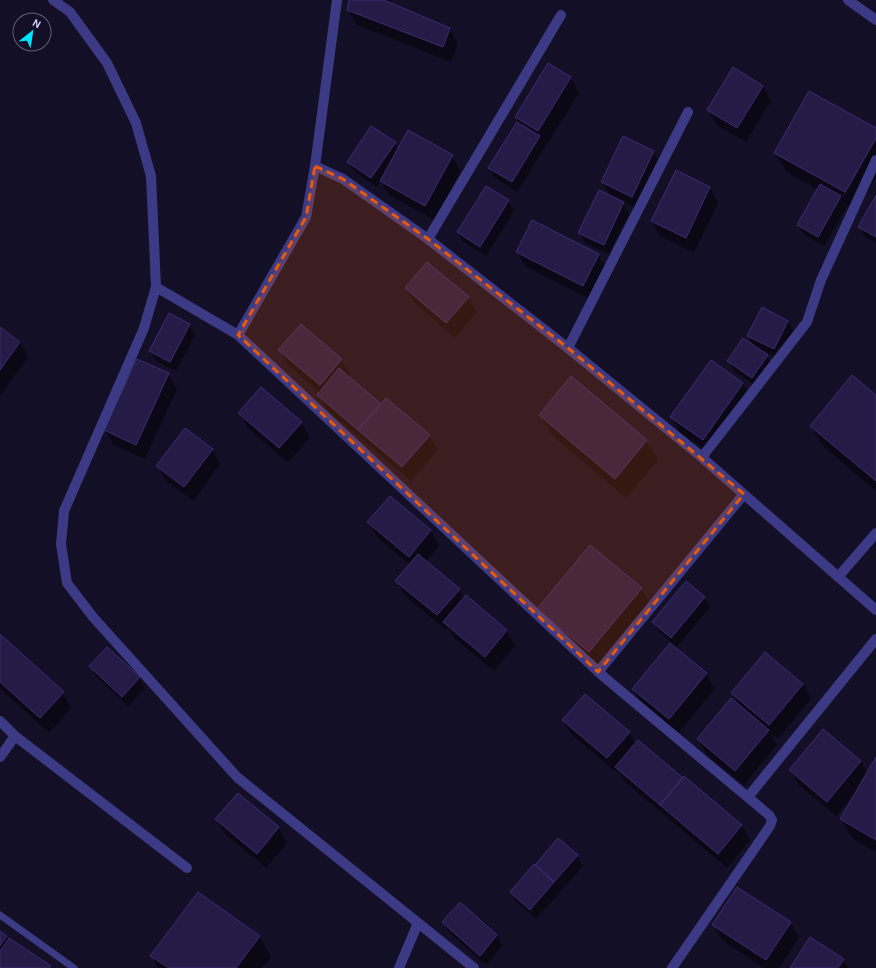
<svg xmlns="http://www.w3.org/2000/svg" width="876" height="968" viewBox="0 0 876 968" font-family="Karla,sans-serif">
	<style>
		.shadow { fill: #0007; fill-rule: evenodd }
		.building { fill: #241b47; stroke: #3b2d73 }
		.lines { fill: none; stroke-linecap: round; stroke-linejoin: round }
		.service { stroke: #3d3a85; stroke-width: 7 }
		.minor { stroke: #3d3a85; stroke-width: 10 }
		.marked { fill: #e8590c; fill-opacity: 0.2; stroke: #e8590c; stroke-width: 3; stroke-dasharray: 8 5; stroke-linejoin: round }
	</style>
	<rect width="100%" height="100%" fill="#130f26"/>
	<path class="shadow" d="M350,0h41l-1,4 60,25 8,15 -7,18 -94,-37 -9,-15z
		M571,78l8,15 -62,99 -22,-14 -6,-10 31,-43 -4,-8z
		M763,86l8,15 -25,41 -29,-17 -9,-15z
		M876,129v48l-19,34 -10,-5 -23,40 -20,-12 -6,-10 20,-34 -31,-18 -12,-19zM874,140h2l-32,57 -2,-1z
		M395,143l3,6 54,7 9,15 -27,49 -45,-25 -8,-14 -4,6 -23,-16 -6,-9z
		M653,152l9,15 -21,44 -18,-9 6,11 -20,41 -24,-11 -5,-10 31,-36 -9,-15z
		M676,172l34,16 8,15 -24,50 -34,-17 -8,-15z
		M876,198v45l-11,-6 -5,-10z
		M508,201l6,10 -28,45 -22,-14 -6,-9z
		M517,251l81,4 9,15 -15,30 -67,-34z
		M406,289l62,8 9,15 -22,26 -40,-35z
		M788,322l5,9 -14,28 -20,-11 -1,2 9,6 6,9 -15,22 -24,-16 -6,-10 27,-14 -7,-11z
		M189,325l6,10 -19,36 -20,-10 -6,-10z
		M0,328l20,14 8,15 -28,39z
		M279,350l62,9 9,15 -2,3 33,28 48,30 9,15 -27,31 -84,-71 -9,-15 2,-2 -32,-28z
		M711,361l32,23 8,15 -40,55 -31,-22 -9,-15z
		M168,374l9,15 -32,70 -31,-14 -9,-15z
		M876,396v95l-54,-46 -11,-19z
		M239,413l62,9 9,15 -22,26 -40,-35z
		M540,415l106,26 12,19 -32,38 -74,-63z
		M212,449l8,15 -27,37 -27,-20 -8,-15z
		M390,497l41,34 8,15 -13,16 33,28 5,9 42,31 9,15 -21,26 -41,-34 -5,-10 -2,3 -41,-34 -8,-15 13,-16 -33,-28 -8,-15z
		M641,589l11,19 -52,63 -62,-62z
		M704,597l6,10 -34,41 30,26 9,15 -38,45 -35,-30 -9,-15 39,-46 -13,-11 -5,-10z
		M0,636l63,57 8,15 -22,25 -49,-45z
		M766,654l37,30 8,15 -33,40 -9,-7 8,13 -33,40 -38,-31 -8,-15 42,-33 -8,-13z
		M91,667l48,11 6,10 -17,18 -32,-30z
		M563,721l66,11 7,12 105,81 9,15 -23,28 -102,-86 -7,-12 -2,2 -44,-37z
		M876,759v93l-24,-14 -11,-19 13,-22 -1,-1 -17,20 -37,-31 -9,-15 71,-9 6,12z
		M238,794l41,34 8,15 -21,25 -41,-34 -9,-15z
		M577,856l6,10 -47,53 -19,-17 -6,-10z
		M198,893l62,44 11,20 -9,11h-104l-6,-12z
		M460,903l37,33 5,10 -16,19 -37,-33 -6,-10z
		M790,923l9,14 -20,31h-15l-42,-28 -9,-15z
		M0,932l6,4 3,4 41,27 1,1h-51z
		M843,960l5,8h-57z"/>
	<path class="building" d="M349,0h35l66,28 -7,19 -96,-37z
		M548,63l23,14 -33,54 -23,-14z
		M733,67l30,19 -26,42 -30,-18z
		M809,91l67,37v10l-31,54 -71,-39z
		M517,122l23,14 -28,46 -24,-14z
		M371,126l25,16 -25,36 -24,-16z
		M408,130l45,25 -28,51 -45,-25z
		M623,136l31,15 -22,46 -31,-15z
		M676,170l34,17 -24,51 -35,-17z
		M820,184l21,12 -23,41 -21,-12z
		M486,186l23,14 -29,47 -23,-15z
		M599,190l25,12 -20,43 -26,-12z
		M876,195v42l-18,-10z
		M532,220l67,34 -16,32 -67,-34z
		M427,262l42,35 -23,26 -41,-35z
		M762,307l26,14 -14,28 -27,-13z
		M169,313l21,11 -20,38 -21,-11z
		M301,324l41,35 -22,26 -42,-35z
		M0,327l20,15 -20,28z
		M743,338l25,17 -16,23 -25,-17z
		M137,359l32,14 -33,72 -32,-15z
		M711,360l32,23 -40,57 -33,-23z
		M339,368l42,36 -23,26 -41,-35z
		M852,375l24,20v86l-66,-55z
		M571,376l76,64 -32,39 -76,-64z
		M261,387l41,35 -23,26 -41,-35z
		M386,398l44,37 -28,32 -44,-37z
		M185,428l28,21 -29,38 -28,-21z
		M390,496l41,34 -22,27 -42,-35z
		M590,545l52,43 -53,64 -52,-43z
		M418,554l42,35 -23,26 -42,-34z
		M686,581l19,16 -34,41 -19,-16z
		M466,595l41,35 -22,27 -42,-35z
		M0,634l64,58 -24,26 -40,-36z
		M670,643l37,30 -38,46 -37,-30z
		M107,647l33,30 -18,20 -33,-31z
		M765,652l38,32 -34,41 -38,-32z
		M585,694l45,38 -23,26 -45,-38z
		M731,698l38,32 -34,41 -38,-32z
		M823,729l38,32 -34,41 -38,-32z
		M638,740l45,38 -23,27 -45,-38z
		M876,757v83l-36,-21z
		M684,776l58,49 -24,29 -58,-49z
		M238,793l41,34 -22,27 -42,-35z
		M558,838l20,17 -24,27 -19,-17z
		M534,864l20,18 -24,28 -20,-18z
		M737,887l54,35 -25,38 -54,-35z
		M198,892l62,44 -24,32h-67l-19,-12z
		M460,902l37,33 -17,21 -38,-34z
		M0,931l7,5 -7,10z
		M810,937l34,22 -6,9h-48z
		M9,938l42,28 -2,2h-49v-17z"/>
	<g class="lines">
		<path class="service" d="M0,915l74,53"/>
		<path class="minor" d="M53,0l17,12 37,51 29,60 15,53 5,111 -12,41 -80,183 -3,33 6,39 26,34 144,160 237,191
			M848,0l28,20
			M315,166l22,-166
			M428,239l133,-224
			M156,287l82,48 366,342 165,138 3,5 -2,6 -98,142
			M238,335l68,-118 9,-51 28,13 85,60 140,109 130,106 178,156
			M568,348l120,-236
			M702,457l105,-135 14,-42 55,-120
			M838,577l38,-44
			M598,672l146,-178
			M0,721l15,15 172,132
			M0,757l15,-21
			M748,797l128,-158
			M399,968l19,-45"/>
	</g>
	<path class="marked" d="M315,166l28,13 85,60 140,109 176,146 -146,178 -360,-337 68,-118z"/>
	<g transform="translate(32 32) rotate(30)"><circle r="19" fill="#130f26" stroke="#625e7d"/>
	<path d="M0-3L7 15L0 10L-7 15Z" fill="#00e5ff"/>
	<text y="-6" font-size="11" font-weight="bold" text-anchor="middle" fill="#d9d4ff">N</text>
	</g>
</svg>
